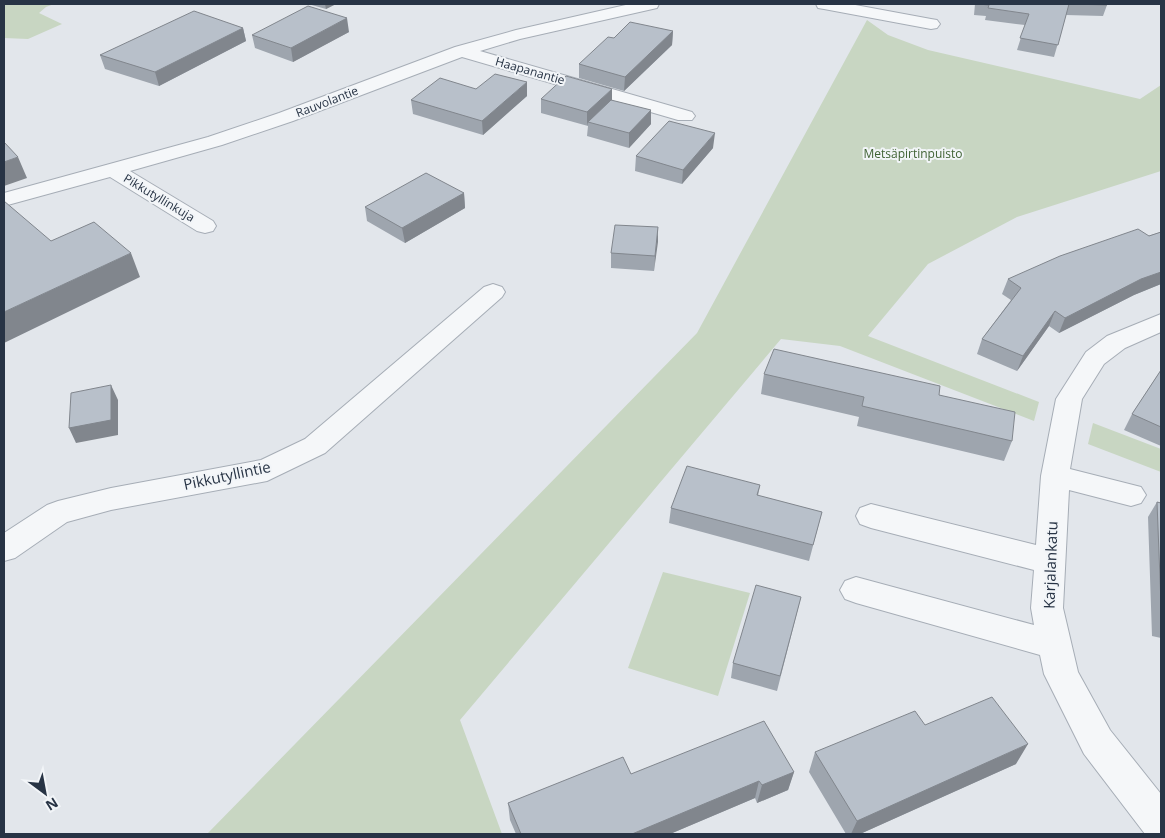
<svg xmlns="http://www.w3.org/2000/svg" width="1165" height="838" viewBox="0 0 1165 838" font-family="'Open Sans',sans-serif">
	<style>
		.green { fill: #c8d6c2 }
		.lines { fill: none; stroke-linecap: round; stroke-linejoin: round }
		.minor-casing { stroke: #a6adb6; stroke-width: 2 }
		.minor { fill: #f5f7f9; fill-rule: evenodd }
		.wall { fill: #9ea5ae }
		.shaded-wall { fill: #81868d }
		.building { fill: #b8c0ca; stroke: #81868d }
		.labels { text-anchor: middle; stroke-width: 4; stroke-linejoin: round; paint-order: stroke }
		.far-street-label { font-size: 12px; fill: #283445; stroke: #f2f5f8 }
		.far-park-label { font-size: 12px; fill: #3f6234; stroke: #f2f5f8 }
		.street-label { font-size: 15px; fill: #283445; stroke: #f2f5f8 }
	</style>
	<rect width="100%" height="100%" fill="#e2e6eb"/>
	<path class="green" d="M4,4h50l-8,3 -7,6 23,11 -34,15 -24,-1z
		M867,20l21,15 40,15 212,49 21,-14v86l-144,46 -89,47 -60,72 171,66 -5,19 -194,-75 -59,-7 -321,381 42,114h-295l490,-501z
		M1093,423l68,26v23l-73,-28z
		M663,572l87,21 -32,103 -90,-28z"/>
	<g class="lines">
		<g class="minor-casing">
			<path id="minor" d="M630,4h29l-2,4 -137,31 -40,12 212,61 3,4 -3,4h-14l-216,-63 -169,64 -71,24 -92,26 83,50 3,5 -3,5 -8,2 -8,-2 -87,-54 -106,29v-13l204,-56 71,-24 176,-66 61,-17z
				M816,4h34l81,15 6,1 3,4 -3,4 -6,1 -107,-20 -6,-1z
				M493,284l9,3 3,5 -3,5 -177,156 -58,28 -156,29 -44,12 -52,36 -11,3v-28l43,-28 11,-4 53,-13 150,-28 44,-21 179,-152z
				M1161,314v18l-36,16 -21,16 -22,35 -12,70 71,18 5,8 -5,8 -10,3 -62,-16 -6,118 15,64 32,58 51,64v40h-16l-61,-80 -40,-80 -4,-19 -184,-52 -11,-4 -5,-9 5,-9 11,-4 178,48 -3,-17 3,-38 -163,-42 -11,-4 -4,-8 4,-8 11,-4 165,41 5,-69 15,-77 30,-47 21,-16z"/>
		</g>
		<use href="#minor" class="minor"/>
	</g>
	<path class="wall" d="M308,4h28l-10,5z
		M975,4h131l1,1 -4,11 -37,-1 -12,42 -37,-7 8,-25 -40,-5 1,-4 -12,-1z
		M243,28l3,13 -87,45 -54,-17 -5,-14z
		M673,31l-1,14 -48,46 -45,-13v-14l35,-26z
		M349,32l-56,30 -38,-14 -3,-13z
		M476,89l51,7 -44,39 -70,-21 -2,-14z
		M541,99l71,1 39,24 -22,24 -42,-12 1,-10 -47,-13z
		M713,148l-31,36 -47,-13 1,-15z
		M464,193l1,15 -60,35 -38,-22 -2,-14z
		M658,227l-4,44 -43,-3v-15z
		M1161,232v52l-27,11 -75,38 -10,-7 -32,45 -40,-17 5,-15 29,-39 -9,-6 6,-15z
		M1161,370v76l-37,-16 8,-16z
		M764,374l175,21 73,46 -8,20 -147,-35 2,-9 -98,-23z
		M760,485l-2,11 64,16 -13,49 -140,-38 2,-15z
		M1157,502l4,1v135l-9,-2 -4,-119z
		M801,597l-24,94 -46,-13 2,-15z
		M925,725l91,39 -156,70h-14l-37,-62 6,-20z
		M794,772l-6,18 -31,13 -2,-5 -85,36h-154l-6,-14 -2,-17 123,-29z"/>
	<path class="shaded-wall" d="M325,4h11l-10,5z
		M347,18l2,14 -56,30 -2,-14z
		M243,28l3,13 -87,45 -4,-14z
		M673,31l-1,14 -48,46 1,-14z
		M527,82v14l-44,39 -1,-14z
		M612,89v14l-24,19 -1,4v-14z
		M651,110v14l-22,24v-15z
		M715,133l-2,15 -31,36 1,-14z
		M18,157l9,21 -23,8v-24z
		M464,193l1,15 -60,35 -3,-15z
		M658,227v15l-4,29 1,-15z
		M131,253l9,24 -136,66v-31z
		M1161,272v12l-27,11 -75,38 6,-15 76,-39z
		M1055,311l-6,15 -32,45 6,-15z
		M111,385l7,15v35l-42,8 -7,-15z
		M1028,744l-12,20 -156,70h-9l6,-13z
		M794,772l-6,18 -31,13 5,-18z
		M759,781l-4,17 -85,36h-38z"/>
	<path class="building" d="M978,4h91l-11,41 -38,-7 9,-24 -41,-6 1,-3z
		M1071,4h35l1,1z
		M308,6l39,12 -56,30 -39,-13z
		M194,11l49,17 -88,44 -55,-17z
		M630,22l43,9 -48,46 -46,-13 29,-27 6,1z
		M495,74l32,8 -45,39 -71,-21 29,-22 36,11z
		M566,76l46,13 -25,23 -46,-13z
		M611,100l40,10 -22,23 -41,-11z
		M669,121l46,12 -32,37 -47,-14z
		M4,142l14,15 -14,5z
		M426,173l38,20 -62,35 -37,-21z
		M4,201l47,40 43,-19 37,31 -127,59z
		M615,225l43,2 -3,29 -44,-3z
		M1138,229l11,7 12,-4v40l-20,7 -76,39 -10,-7 -32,45 -41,-17 39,-51 -13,-9 52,-23z
		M774,349l166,37 -1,9 76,17 -3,29 -150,-35 2,-9 -100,-23z
		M1161,370v57l-29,-13z
		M111,385v35l-42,8 2,-35z
		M687,466l73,19 -3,10 65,17 -9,33 -142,-37z
		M1157,502l4,1v101z
		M756,585l45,12 -21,79 -47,-13z
		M992,697l36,47 -171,77 -42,-69 100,-41 10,14z
		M764,721l30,51 -32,13 -3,-4 -127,53h-111l-13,-31 115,-46 8,17z"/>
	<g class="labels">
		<g class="far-street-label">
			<text transform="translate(530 71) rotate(16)" y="4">Haapanantie</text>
			<text transform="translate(327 102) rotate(-21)" y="4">Rauvolantie</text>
			<text transform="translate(159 198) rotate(31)" y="4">Pikkutyllinkuja</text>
		</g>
		<g class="far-park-label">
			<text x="913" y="158">Metsäpirtinpuisto</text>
		</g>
		<g class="street-label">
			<text transform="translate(227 476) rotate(-12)" y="5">Pikkutyllintie</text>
			<text transform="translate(1051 565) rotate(-88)" y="5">Karjalankatu</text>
		</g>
	</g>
	<rect width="1165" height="838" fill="none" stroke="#283445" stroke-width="10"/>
	<g transform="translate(45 793) rotate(148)" stroke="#f2f5f8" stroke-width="4" paint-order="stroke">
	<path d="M0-4L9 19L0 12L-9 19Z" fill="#283445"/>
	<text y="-8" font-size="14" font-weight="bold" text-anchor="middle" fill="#283445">N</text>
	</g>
</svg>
